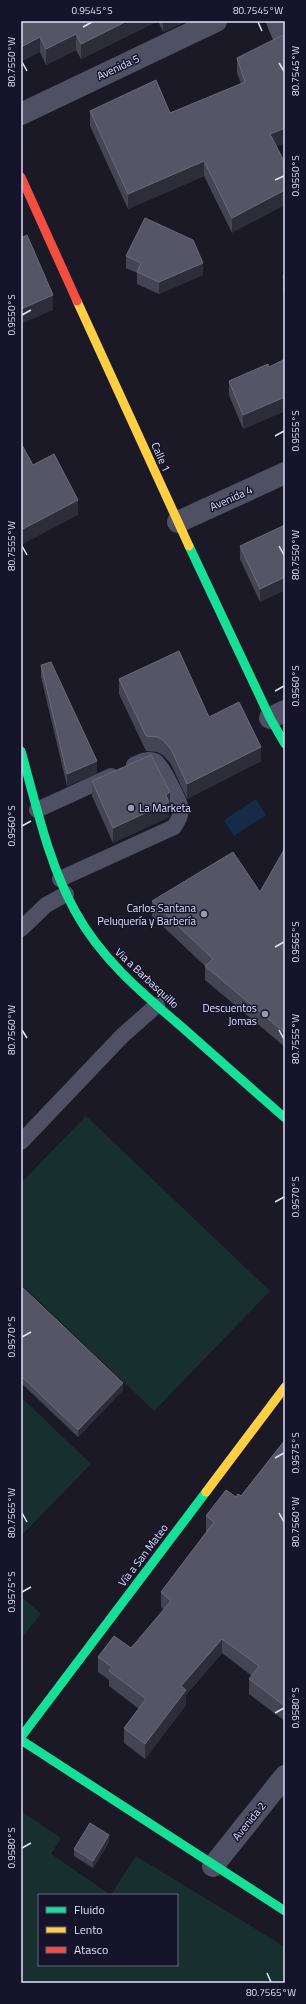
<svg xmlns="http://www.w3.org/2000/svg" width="306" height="2004" viewBox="0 0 306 2004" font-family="'Titillium Web',sans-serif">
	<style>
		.green { fill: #17302f; fill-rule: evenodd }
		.water { fill: #152c49 }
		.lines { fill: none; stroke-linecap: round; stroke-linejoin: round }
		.lane { stroke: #505064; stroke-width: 16 }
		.street { stroke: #505064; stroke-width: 22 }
		.fast { stroke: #16e098; stroke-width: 9 }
		.slow { stroke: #ffcf43; stroke-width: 9 }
		.jam { stroke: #f24e42; stroke-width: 9 }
		.wall { fill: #454453 }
		.shaded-wall { fill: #2d2c39 }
		.building { fill: #565565; stroke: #6b6a7d }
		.ticks { fill: none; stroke: #e1e0fc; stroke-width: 1.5 }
		.poi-dot { fill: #9b9ab1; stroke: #16142a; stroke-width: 1.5 }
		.labels { text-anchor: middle; stroke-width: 3; stroke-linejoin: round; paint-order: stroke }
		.street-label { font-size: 11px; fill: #e1e0fc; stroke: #16142a }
		.poi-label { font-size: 11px; fill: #e1e0fc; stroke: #16142a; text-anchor: end }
		.neatline { fill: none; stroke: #e1e0fc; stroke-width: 1.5 }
		.ticks-label { font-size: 10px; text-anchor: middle; fill: #e1e0fc }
	</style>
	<rect width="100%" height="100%" fill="#1a1925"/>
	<path class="green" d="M86,1116l184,175 -116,120 -133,-127v-101z
		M21,1397l70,67 -70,72z
		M21,1596l20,18 -20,24z
		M21,1811l40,27 -10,16 60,41 25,-39 149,91v36h-264zM39,1895h138v70h-138z"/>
	<path class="water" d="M256,799l10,16 -32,21 -10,-16z"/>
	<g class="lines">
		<path class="lane" d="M37,810l74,-34
			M60,879l114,-52c4,-6 7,-11 7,-18 -1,-7 -20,-46 -26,-48 -7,-3 -15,1 -21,4
			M21,929l25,-24 20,-11
			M21,1142l101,-106 35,-31"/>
		<path class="street" d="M277,21l8,19
			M21,114l195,-93
			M178,522l107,-49
			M270,718l15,-7
			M213,1866l72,-90"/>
		<path class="fast" d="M189,546l81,172 15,26
			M21,751c15,53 27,111 54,160 26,48 67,82 108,117 34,30 68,60 102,90
			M21,1737l185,-245
			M21,1740l264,171"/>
		<path class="slow" d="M77,301l112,245
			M206,1492l79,-105"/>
		<path class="jam" d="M21,177l56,124"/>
	</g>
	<path class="wall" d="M21,21h166l-24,11 -5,-11 -77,38 -5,-9 -30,15 -6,-13z
		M285,36v107l-8,3 -45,87 -28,-57 -76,33 -38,-83v-15l80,2 71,-29 -4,-11v-15z
		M126,256l77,19 -44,19 -22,-10v-11l-11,-5z
		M285,275v20l-2,-4v-15z
		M285,359v52l-42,18 -14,-34v-14l40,-14z
		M285,525v65l-25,12 -20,-43v-13z
		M41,665l56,108 -30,13 -26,-109z
		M119,679l90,38 52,44 -74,38 -16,-35 -8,-9 -6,-3 -11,-1 -27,-57z
		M92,781l78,26 -1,1v9l-56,26 -21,-47z
		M285,848v199l-80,-67v-14l-53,-50v-15l108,-9z
		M21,1286l102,104 -45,47 -57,-54z
		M285,1440v281l-36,-27v-15l3,-3 -30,-23 -36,42v10l-41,54 -21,-16v-15l15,-19 -30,-23v-6l-11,-8v-15l33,-9 33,-38 -3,-3v-15l46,-60 -1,-1v-15l30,-19 5,-1z
		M109,1842l-16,26 -19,-12v-7z"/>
	<path class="shaded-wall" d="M127,21h31l-77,38v-15z
		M163,21h24l-24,11z
		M76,34v16l-30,15v-16z
		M40,37v15l-19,10v-15z
		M285,128v15l-15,6v-15z
		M204,161v15l-76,33v-15z
		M285,190v15l-53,28v-15z
		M203,263v12l-44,19v-12z
		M53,295v15l-32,14v-15z
		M285,397v14l-42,18v-14z
		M78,500v15l-57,30v-15z
		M285,577v13l-25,12v-13z
		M261,747v14l-74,38v-15z
		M97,761v12l-30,13v-12z
		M170,792v15l-1,1v9l-56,26v-15z
		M123,1383v7l-45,47v-7z
		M222,1639v14l-36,42v10l-41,54v-15l36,-58z
		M109,1835v7l-16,26v-7z"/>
	<path class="building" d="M21,21h106l-46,23 -5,-10 -30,15 -6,-12 -19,10z
		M281,36h4v92l-15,6 15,29v27l-53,28 -28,-57 -76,33 -38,-83 66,-31 14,33 75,-31 -8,-24z
		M145,218l48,22 10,23 -44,19 -22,-10 4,-9 -15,-7z
		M27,235l26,60 -32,14v-71z
		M285,275v5l-2,-4z
		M285,359v38l-42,18 -14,-34 39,-17 1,3z
		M22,445l11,20 21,-11 24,46 -57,30v-84z
		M285,525v52l-25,12 -20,-43z
		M179,651l30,66 30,-15 22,45 -74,37 -16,-35 -8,-9 -6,-3 -11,-1 -27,-57z
		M51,662l46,99 -30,13 -26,-109z
		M151,755l19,37 -4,3 3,7 -56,26 -21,-47z
		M285,848v185l-80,-67 8,-7 -61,-58 81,-49 27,40z
		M21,1286l102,97 -45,47 -57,-54z
		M285,1440v266l-36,-27 10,-13 -37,-27 -41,47 5,4 -41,54 -21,-16 22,-29 -37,-28 3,-4 -14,-10 16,-21 17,12 40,-47 -10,-9 53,-70 -8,-6 20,-26 10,7 2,-3 3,2z
		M90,1823l19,12 -16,26 -19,-12z"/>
	<path class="ticks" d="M258,22l4,9M83,27l9,-5M22,62l5,9M279,63l5,8M275,180l9,-4M22,315l9,-5M275,436l9,-5M22,546l5,9M279,546l5,9M275,691l9,-5M22,826l9,-5M275,947l9,-5M22,1030l5,8M279,1030l5,9M275,1202l9,-5M22,1337l9,-5M275,1458l9,-5M22,1513l5,9M279,1513l5,9M22,1592l9,-5M275,1713l9,-5M22,1848l9,-5M267,1973l4,9"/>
	<g class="poi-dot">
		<circle cx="131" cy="808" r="4"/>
		<circle cx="204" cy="914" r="4"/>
		<circle cx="265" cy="1014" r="4"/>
	</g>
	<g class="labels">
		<g class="street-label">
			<text transform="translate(118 67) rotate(-25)" y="4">Avenida 5</text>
			<text transform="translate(161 457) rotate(66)" y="4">Calle 1</text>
			<text transform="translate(231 498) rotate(-24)" y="4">Avenida 4</text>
			<text transform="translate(147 978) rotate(43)" y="4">Via a Barbasquillo</text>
			<text transform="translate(143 1555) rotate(-53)" y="4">Vía a San Mateo</text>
			<text transform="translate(249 1821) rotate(-51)" y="4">Avenida 2</text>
		</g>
		<g class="poi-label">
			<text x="139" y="812" text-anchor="start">La Marketa</text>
			<text x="196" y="912">Carlos Santana<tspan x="196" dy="13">Peluquería y Barbería</tspan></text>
			<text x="257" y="1012">Descuentos<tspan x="257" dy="13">Jomas</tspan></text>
		</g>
	</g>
	<rect width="306" height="2004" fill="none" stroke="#16142a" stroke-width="44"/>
	<rect x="38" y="1894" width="140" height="72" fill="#16142a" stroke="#67667e"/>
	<rect x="46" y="1907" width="20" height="6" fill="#16e098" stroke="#67667e"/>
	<text x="74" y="1914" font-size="12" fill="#e1e0fc">Fluido</text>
	<rect x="46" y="1927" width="20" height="6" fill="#ffcf43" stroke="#67667e"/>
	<text x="74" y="1934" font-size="12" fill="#e1e0fc">Lento</text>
	<rect x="46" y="1947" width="20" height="6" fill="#f24e42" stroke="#67667e"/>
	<text x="74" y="1954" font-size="12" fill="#e1e0fc">Atasco</text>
	<rect x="22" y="22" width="262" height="1960" class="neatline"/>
	<g class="ticks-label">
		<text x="92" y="14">0.9545°S</text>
		<text x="258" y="14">80.7545°W</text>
		<text transform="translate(11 62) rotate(-90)" y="4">80.7550°W</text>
		<text transform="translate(295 71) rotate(-90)" y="4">80.7545°W</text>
		<text transform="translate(295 176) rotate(-90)" y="4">0.9550°S</text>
		<text transform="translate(11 315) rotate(-90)" y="4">0.9550°S</text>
		<text transform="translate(295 431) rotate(-90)" y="4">0.9555°S</text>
		<text transform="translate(11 546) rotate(-90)" y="4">80.7555°W</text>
		<text transform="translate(295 555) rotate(-90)" y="4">80.7550°W</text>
		<text transform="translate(295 686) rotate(-90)" y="4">0.9560°S</text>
		<text transform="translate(11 826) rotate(-90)" y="4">0.9560°S</text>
		<text transform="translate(295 942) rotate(-90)" y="4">0.9565°S</text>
		<text transform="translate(11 1030) rotate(-90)" y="4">80.7560°W</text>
		<text transform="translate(295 1039) rotate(-90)" y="4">80.7555°W</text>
		<text transform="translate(295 1197) rotate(-90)" y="4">0.9570°S</text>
		<text transform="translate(11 1337) rotate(-90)" y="4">0.9570°S</text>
		<text transform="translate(295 1453) rotate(-90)" y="4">0.9575°S</text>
		<text transform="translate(11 1513) rotate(-90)" y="4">80.7565°W</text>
		<text transform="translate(295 1522) rotate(-90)" y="4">80.7560°W</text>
		<text transform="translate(11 1592) rotate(-90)" y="4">0.9575°S</text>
		<text transform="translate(295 1708) rotate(-90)" y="4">0.9580°S</text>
		<text transform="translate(11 1848) rotate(-90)" y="4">0.9580°S</text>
		<text x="271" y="1996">80.7565°W</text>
	</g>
</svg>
